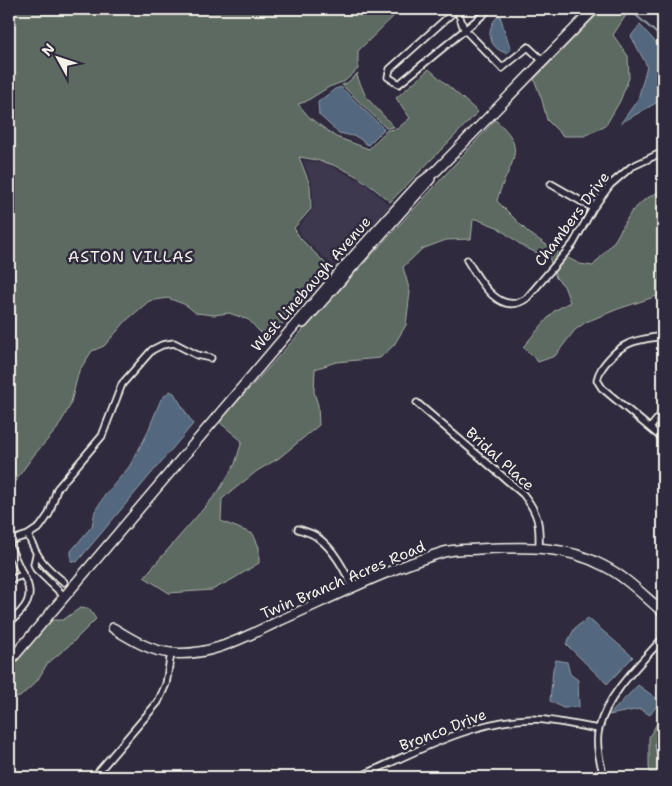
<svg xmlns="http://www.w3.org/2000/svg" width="672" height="786" viewBox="0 0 672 786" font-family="'Shantell Sans',sans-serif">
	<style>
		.built { fill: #3e384e }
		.green { fill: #5b6b62; stroke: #a8aea5 }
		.water { fill: #52677e; stroke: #939ea8 }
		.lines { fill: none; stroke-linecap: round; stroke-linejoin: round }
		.stream { stroke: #939ea8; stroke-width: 2 }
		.street-casing { stroke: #f4f1e8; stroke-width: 9 }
		.secondary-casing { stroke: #f4f1e8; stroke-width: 12 }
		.street { stroke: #2f2a3d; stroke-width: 5.5 }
		.secondary { stroke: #2f2a3d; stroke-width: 9 }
		.labels { text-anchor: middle; stroke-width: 5; stroke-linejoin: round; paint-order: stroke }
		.street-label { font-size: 15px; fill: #f4f1e8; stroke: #2f2a3d }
		.neighbourhood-label { font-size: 16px; letter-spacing: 1px; fill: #f4f1e8; stroke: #2f2a3d }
	</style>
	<rect width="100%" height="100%" fill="#2f2a3d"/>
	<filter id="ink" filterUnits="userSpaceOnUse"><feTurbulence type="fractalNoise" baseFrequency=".02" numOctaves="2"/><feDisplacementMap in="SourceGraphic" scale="10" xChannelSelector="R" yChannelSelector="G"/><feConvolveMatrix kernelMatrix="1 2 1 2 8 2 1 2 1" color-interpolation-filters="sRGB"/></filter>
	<g filter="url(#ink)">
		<path class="built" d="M303,160l25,5 35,17 26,23 4,-2 -60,63 -31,-29 -4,-9 15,-19 -1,-25z"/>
		<path class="green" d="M9,9h392l-43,42v18l-13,12 -16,6 -24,15 -7,2 12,14 26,19 33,12 18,-19 10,-1 13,-11 -14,-20 33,-29 49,43 -88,90c-31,-27 -50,-39 -91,-45l11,28 1,24 -17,19 6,10 29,29 -61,74 -19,-21 -20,-7 -15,2 -18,-2 -10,-8 -18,-7 -19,3 -22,19 -23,26 -12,5 -13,20 -9,35 -13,23 -23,26 -16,22 -9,21z
			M603,9h27l-17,26 15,21 1,22 -9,23 -14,24 -22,11h-21l-16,-16 -5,-20 -8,-21z
			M358,73l-1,3 9,21 28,30 -8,1 -44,-43 5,-2z
			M495,120c38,30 10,47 2,81l32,32 31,21 -9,10 -1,-5 -26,-12 -27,-20 -21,-8 -3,1 -2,19 -25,1 -24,9 -19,18 7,25 -4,33 -12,20 -14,13 -44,4 -21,7 -1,23 4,13 1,20 -40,33 -22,13 -35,28 -1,22 32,13 6,13v16l-26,16 -21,11 -43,3 -25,-16 74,-85 17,-28 7,-23 -23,-19c91,-101 185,-201 276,-302z
			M663,189v105l-45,15 -32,13 -11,8 -20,26 -17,6 -15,-15 31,-36 16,-9 -6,-16 -8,-8 -2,-7 12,-14 14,7 13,2 22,-26 16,-28 13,-12z
			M80,608l9,1 7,10 -24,24 -25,21 -10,17 -17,16 -8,2 -3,-4v-25l42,-50h12z
			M663,713v64h-12l-2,-10v-30z"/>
		<path class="water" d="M498,16h2l11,34 -5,3c-18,-5 -21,-24 -8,-37z
			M640,25l23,25v49l-42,24 17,-24 9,-33 -16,-30z
			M341,87l43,42 -16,16 -11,-8 -18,-4 -20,-18 -1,-13 17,-13z
			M170,391l4,2 19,31 -116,138 -6,-1v-10l21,-25 3,-15 10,-16 24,-28 17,-31 15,-37z
			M588,618l45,39 -26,27 -41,-40 9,-16z
			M556,660l11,2 3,12 8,6 1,27 -16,1 -13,-7 3,-32z
			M638,685l22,16 -10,14 -10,-6 -31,6z"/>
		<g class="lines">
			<path class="stream" d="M629,9l34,30
				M663,727l-8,17 3,14 5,3"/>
			<g class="street-casing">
				<path id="street" d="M457,9l-67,60 -2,8 11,7 85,-70 4,-5
					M457,9l7,20 38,39 26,-21 15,14
					M551,184l42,24
					M467,260c12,20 33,58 60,38l46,-54 20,-36 17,-23 21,-18 32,-15
					M663,336c-24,4 -38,4 -54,23 -6,7 -10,12 -12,21l5,8 61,51
					M417,403l106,91c15,19 17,29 16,53
					M650,428l13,-16
					M298,529c6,2 14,4 19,8 17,12 27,32 36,51
					M28,535c10,24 16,31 36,47
					M9,541l19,-6 12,-8 9,-13 8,-25 45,-53 20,-52 30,-34 10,-5 12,-2 23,12 14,3
					M9,545l14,30
					M36,555l-2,9 2,5 28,27
					M9,580l14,-5c14,22 2,34 -14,48
					M376,770l4,7
					M94,777l64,-75 8,-18 5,-31
					M359,777c55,-24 110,-56 172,-58 19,0 47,7 68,10
					M604,777c-4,-15 -9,-34 -5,-49 9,-35 41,-64 64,-90"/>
			</g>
			<g class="secondary-casing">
				<path id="secondary" d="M303,323l127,-144
					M113,628c18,11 37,23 58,25 39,4 74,-16 108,-32 54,-24 108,-52 165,-69 10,-3 23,-2 34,-3 43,-2 86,-5 126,17 22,11 40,30 59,46
					M9,662l341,-402 69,-76 17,-13 158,-162"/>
			</g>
			<use href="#street" class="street"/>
			<use href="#secondary" class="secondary"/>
		</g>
	</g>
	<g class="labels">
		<g class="street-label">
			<text transform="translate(572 219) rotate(-53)" y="5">Chambers Drive</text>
			<text transform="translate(311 284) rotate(-49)" y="5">West Linebaugh Avenue</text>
			<text transform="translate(500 459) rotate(42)" y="5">Bridal Place</text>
			<text transform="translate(343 580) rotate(-23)" y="5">Twin Branch Acres Road</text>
			<text transform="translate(443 730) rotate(-21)" y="5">Bronco Drive</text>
		</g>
		<g class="neighbourhood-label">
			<text x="131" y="262">ASTON VILLAS</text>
		</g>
	</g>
	<rect width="672" height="786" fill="none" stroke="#2f2a3d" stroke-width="30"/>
	<rect x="15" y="15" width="642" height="756" fill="none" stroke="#f4f1e8" stroke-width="2" filter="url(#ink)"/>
	<g transform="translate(58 58) rotate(310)" stroke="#2f2a3d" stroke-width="4" paint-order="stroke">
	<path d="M0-4L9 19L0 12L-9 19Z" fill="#f4f1e8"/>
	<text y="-8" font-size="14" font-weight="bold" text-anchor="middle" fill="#f4f1e8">N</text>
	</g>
</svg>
